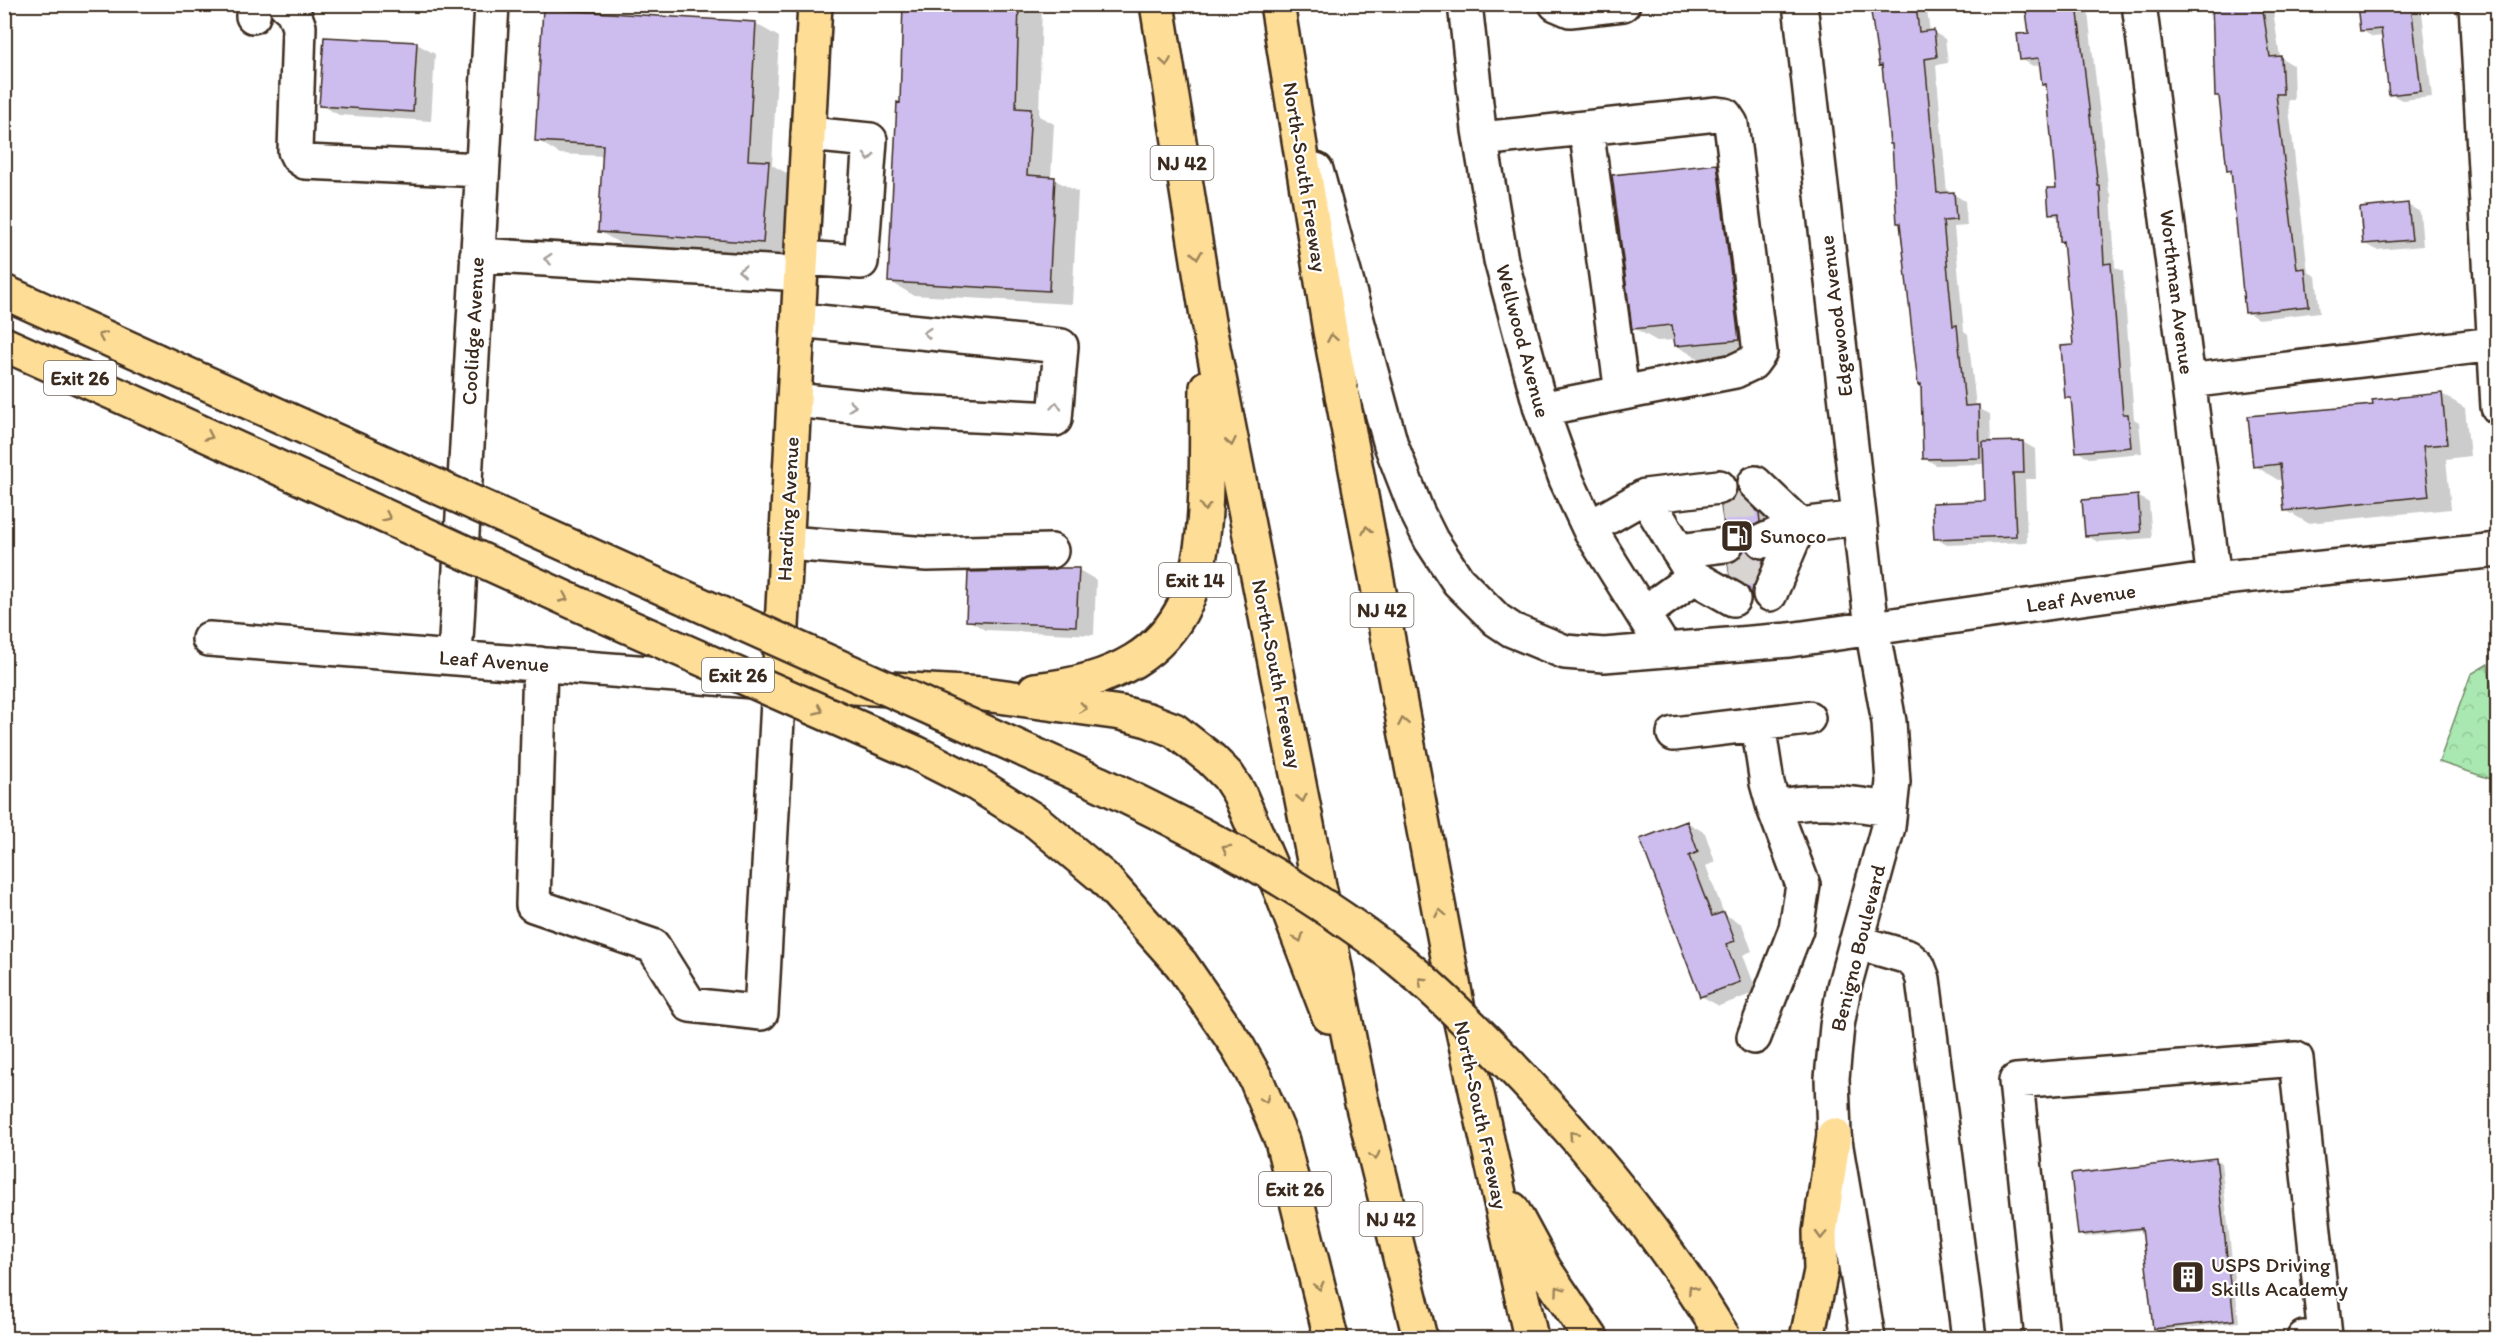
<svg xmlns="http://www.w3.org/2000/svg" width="2502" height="1343" viewBox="0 0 2502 1343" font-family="Itim,sans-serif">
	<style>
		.forest { fill: url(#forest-crowns); stroke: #728967; stroke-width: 1.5 }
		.shadow { fill: #0003 }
		.building { fill: #cdbdee; stroke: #3b2a1e; stroke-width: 1.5 }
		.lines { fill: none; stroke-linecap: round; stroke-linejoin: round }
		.minor-tunnel { stroke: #d8d4d2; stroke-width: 33; stroke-dasharray: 33 16; stroke-linecap: butt }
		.minor-casing { stroke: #3b2a1e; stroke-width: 38 }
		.major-casing { stroke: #3b2a1e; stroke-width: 38 }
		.highway-casing { stroke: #3b2a1e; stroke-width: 38 }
		.minor { stroke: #fff; stroke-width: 33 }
		.major { stroke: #fedd96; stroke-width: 33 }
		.highway { stroke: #fedd96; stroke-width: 33 }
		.highway-bridge-casing { stroke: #3b2a1e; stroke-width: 38; stroke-linecap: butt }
		.highway-bridge { stroke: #fedd96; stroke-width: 33 }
		.oneway { stroke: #9c845a }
		.oneway2 { stroke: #a79f9a }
		.labels { text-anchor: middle; stroke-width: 4.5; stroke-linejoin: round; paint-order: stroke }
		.shield { fill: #fff; stroke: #766a62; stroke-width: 1.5 }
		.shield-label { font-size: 20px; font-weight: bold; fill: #3b2a1e }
		.street-label { font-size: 21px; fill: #3b2a1e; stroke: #fff }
		.poi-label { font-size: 21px; fill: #3b2a1e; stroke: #fff; text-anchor: start }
	</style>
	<defs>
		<pattern id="forest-crowns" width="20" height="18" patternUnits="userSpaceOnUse" patternTransform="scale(1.5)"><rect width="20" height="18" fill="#a9e8b0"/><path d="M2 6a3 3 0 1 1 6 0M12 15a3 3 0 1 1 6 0" fill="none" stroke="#92c797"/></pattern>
	</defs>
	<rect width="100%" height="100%" fill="#fff"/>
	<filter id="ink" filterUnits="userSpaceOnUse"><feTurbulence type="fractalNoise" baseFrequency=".0167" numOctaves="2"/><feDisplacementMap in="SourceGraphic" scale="12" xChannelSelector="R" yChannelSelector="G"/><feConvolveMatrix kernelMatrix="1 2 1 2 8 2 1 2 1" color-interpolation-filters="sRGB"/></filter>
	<g filter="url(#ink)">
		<path class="forest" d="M2488,664l9,62v55l-58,-19 32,-88z"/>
		<path class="shadow" d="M905,4h137l-3,112 15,8 -3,54 27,14 -6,112 -159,-9 -24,-14 13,-177z
			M1875,4h51l4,28h3l12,7 3,24 -12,2 11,129h6l12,7 2,25 -13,1 10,104 4,3 8,73 14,7 1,29 32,-1 12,7 1,30h-11l2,63 -80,3 -12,-7 52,-36 -2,-38 -49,1 -12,-7 -1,-73 -3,-1 -19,-160 -3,-2 -4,-77 -12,-79 -2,-1z
			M2026,4h61l22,189 2,1 4,73 8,4 11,148 5,3 3,31 -53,5 -12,-7 -4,-50 -6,-4 8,-51 -10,-103 -3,-2 -1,-22 -11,-6 8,-24 -10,-103 -5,-2 -1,-19 -9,1 -12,-7 10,-25z
			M2208,4h64l8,53 13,8 1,35h-6l20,172 8,4 4,36 -62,7 -12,-7 -13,-140 -5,-2 -8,-73 -3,-2 -3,-72 -4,-3z
			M2358,4h63l11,93 -30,3 -12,-6 -7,-58 -10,1 -12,-7z
			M545,11l211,13 23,13 -7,128 20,11 -5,79 -164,-10 -23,-13 4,-76 -44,-2 -23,-14z
			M325,38l92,6 18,10 -4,67 -92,-6 -18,-10z
			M1717,165l23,14 22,174 -62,6 -24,-13 -1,-6 -18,1 -23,-13z
			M2408,205l12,7 3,34 -46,4 -12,-6z
			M2442,394l23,14 5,48 -24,3 5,50 -143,14 -23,-13 -2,-31 -5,1 -23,-14 119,-60z
			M1735,475h4l18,10 -2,6 -17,-10z
			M1738,491l17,10 22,23 -15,26 2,11 17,10 -13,38 -15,-9 -3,-12 -12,-27 6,-8 2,-11 -2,-6 -19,-11z
			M2138,496l11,7 3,35 -54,4 -11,-6z
			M1079,570l17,10 -2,55 -109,-5 -17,-10z
			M1687,822l18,11 10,29 -9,4 18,48 18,10 10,27 -9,4 14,37 -38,14 -18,-10 -59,-157z
			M2215,1159l6,3 18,160 -79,9 -5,-3 -11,-98 -60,7 -5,-3z"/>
		<path class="building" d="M903,4h116l-3,104 15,1 -4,66 28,2 -6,114 -161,-9 9,-180 3,1z
			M2025,4h52l21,182h2l4,78 7,-1 12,151h5l3,33 -55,5 -5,-54h-6l-4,-52 12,-1 -10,-104 -3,1 -1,-29 -10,1 -2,-26h9l-10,-104 -4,1 -3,-27 -19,2 -3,-26 12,-1z
			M2212,4h50l8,53 11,-1 2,38h-7l21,175 8,-1 4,38 -64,7 -14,-143 -4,1 -8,-75h-4z
			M2357,4h54l10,87 -32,4 -8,-66 -21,2z
			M1916,5l3,27 15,-2 3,27 -12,2 12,134 17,-1 2,28 -13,1 10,105 4,-1 8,81 14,-1 1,53 -57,1 -2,-75 -3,1 -18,-162h-3l-5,-79h-2l-8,-79 -3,1 -8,-54z
			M543,9l213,13 -8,138 21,1 -6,82 -165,-11 5,-87 -68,-4z
			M324,37l93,5 -4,70 -94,-6z
			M1717,164l22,176 -64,6 -3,-21 -40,4 -20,-154z
			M2408,203l4,37 -49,4 -3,-36z
			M2442,393l5,51 -24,2 6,50 -145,15 -4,-47 -27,3 -5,-51 125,-11 -1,-5z
			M2023,441l1,32h-11l3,63 -82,3 -2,-36 53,-2 -2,-59z
			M1737,489l22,24 1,9 -12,8 -4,10 2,8 6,8 12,3 -11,28v14l-4,-12 -19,-13 -2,-12 10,-4 5,-7 2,-10 -4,-10 -8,-5 -9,-2 -3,-20 10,-4z
			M2138,495l3,37 -56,4 -3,-36z
			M1059,568h20l-3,58 -110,-5 2,-49 83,-2z
			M1687,821l11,31 -9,4 23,60 12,-4 11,29 -9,3 14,38 -40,15 -60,-158z
			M2216,1158l18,162 -81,9 -11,-101 -64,7 -7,-61z"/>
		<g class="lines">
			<path class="minor-tunnel" d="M1721,504l36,-4
				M1729,571l37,-5"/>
			<g class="minor-casing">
				<path id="minor" d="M285,4l8,7 6,16 -4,124 3,6 7,5 177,8
					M1465,4l14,126 22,130 40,149 25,70 23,49 76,122
					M1556,4l14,6 53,-6
					M1800,4l72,624 17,94 4,60 -5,45 -44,160 -7,39 -5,52 2,57 34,203
					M2139,4l75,575
					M2476,4l22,403
					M253,16l1,-12
					M1586,128l36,265
					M1481,139l236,-25 8,1 6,9 29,228 -8,11 -17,8 -194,38
					M1316,170l75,275 26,67 14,28 27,41 39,39 15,10 53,22 39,3 185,-15 425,-61 284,-29
					M477,255l324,19
					M801,258l60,4 9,-122 -62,-6
					M2188,381l306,-37
					M794,400l118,12 143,7 6,-73 -263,-26
					M1755,483l44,42
					M1645,496l74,-9
					M1589,528l56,-32 49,81 -51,37
					M1763,541l36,-16 60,-7
					M787,543l140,11 124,-3
					M1678,551l48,-6
					M1694,577l39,22
					M1770,594l29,-69
					M209,639l570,44 -18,330 -71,-8 -37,-59 -120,-41 7,-241
					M455,657l37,-653
					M1674,734l134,-16
					M1774,808c41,-11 74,-5 116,1
					M1856,942l52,15 10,9 5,13 46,359
					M1754,1037l42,-108 7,-44 -29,-77 -7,-25 -9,-59
					M2042,1338l-26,-257 280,-22 29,277 -21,2"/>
			</g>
			<g class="major-casing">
				<path id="major" d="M779,683l36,-679"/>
			</g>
			<g class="highway-casing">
				<path id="highway" d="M1157,4l51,318 153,777 59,239
					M1277,4l53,327 69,367 58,306 74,334
					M4,292l151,68
					M4,344l152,68
					M779,683l205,11 137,19 27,7 26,10 37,29 17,17 11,17 42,98 48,125
					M1035,690c192,-20 169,-154 172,-303
					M1238,1047l18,32 26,62 49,197
					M1512,1209l33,61 46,68
					M1807,1338l14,-67 -1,-39 14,-97"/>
			</g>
			<use href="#minor" class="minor"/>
			<use href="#major" class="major"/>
			<use href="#highway" class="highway"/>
			<g class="highway-bridge-casing">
				<path id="highway-bridge" d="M155,360l943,423c103,49 206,103 296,173 39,31 75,67 109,102 84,86 159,178 221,280
					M156,412l444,202 316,139 59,30 62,39 67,56 77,86 57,83"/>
			</g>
			<use href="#highway-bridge" class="highway-bridge"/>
		</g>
		<defs><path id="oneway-chevron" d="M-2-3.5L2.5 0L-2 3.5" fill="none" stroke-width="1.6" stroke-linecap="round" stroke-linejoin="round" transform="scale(1.5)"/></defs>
		<g class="oneway">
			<use href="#oneway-chevron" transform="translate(1166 62) rotate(81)"/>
			<use href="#oneway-chevron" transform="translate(1197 255) rotate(81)"/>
			<use href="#oneway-chevron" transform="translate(102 336) rotate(-156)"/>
			<use href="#oneway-chevron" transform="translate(1332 338) rotate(-100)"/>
			<use href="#oneway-chevron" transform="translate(209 436) rotate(25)"/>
			<use href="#oneway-chevron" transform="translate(1231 442) rotate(79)"/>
			<use href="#oneway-chevron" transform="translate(1205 507) rotate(92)"/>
			<use href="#oneway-chevron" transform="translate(387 517) rotate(25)"/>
			<use href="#oneway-chevron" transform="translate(1367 530) rotate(-101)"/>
			<use href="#oneway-chevron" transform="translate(564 598) rotate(25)"/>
			<use href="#oneway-chevron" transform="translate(1083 708) rotate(8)"/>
			<use href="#oneway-chevron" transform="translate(819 710) rotate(24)"/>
			<use href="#oneway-chevron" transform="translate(1403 722) rotate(-101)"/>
			<use href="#oneway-chevron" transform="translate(1302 798) rotate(79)"/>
			<use href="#oneway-chevron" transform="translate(1226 849) rotate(-151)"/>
			<use href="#oneway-chevron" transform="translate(1440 913) rotate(-101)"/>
			<use href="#oneway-chevron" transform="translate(1299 938) rotate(69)"/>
			<use href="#oneway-chevron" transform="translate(1422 981) rotate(-137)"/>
			<use href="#oneway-chevron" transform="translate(1265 1099) rotate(66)"/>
			<use href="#oneway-chevron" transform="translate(1573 1135) rotate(-131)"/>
			<use href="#oneway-chevron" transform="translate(1375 1156) rotate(76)"/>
			<use href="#oneway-chevron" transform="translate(1821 1235) rotate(92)"/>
			<use href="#oneway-chevron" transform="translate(1319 1286) rotate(76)"/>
			<use href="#oneway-chevron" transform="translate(1692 1289) rotate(-123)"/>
			<use href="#oneway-chevron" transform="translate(1559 1290) rotate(-125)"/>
		</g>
		<g class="oneway2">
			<use href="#oneway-chevron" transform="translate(869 157) rotate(94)"/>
			<use href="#oneway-chevron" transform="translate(548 259) rotate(-177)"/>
			<use href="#oneway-chevron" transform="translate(742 271) rotate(-177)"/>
			<use href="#oneway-chevron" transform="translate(927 333) rotate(-175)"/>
			<use href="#oneway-chevron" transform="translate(852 406) rotate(6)"/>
			<use href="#oneway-chevron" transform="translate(1056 406) rotate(-85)"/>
		</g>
	</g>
	<defs>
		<g id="fuel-square" transform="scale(1.725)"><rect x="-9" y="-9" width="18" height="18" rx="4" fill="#3b2a1e" stroke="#fff"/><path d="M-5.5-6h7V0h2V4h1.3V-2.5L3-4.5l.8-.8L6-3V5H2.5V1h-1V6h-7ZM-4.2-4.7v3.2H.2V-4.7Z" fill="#fff"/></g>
		<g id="building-square" transform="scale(1.725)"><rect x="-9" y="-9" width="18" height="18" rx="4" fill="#3b2a1e" stroke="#fff"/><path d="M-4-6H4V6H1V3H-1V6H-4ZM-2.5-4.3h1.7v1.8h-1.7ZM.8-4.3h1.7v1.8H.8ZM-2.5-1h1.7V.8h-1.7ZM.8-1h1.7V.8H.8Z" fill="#fff"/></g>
	</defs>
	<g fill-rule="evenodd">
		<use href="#fuel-square" x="1737" y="536"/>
		<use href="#building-square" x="2188" y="1277"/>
	</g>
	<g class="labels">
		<g class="shield">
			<rect x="1150.5" y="146" width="63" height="34" rx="4.5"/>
			<rect x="44" y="361" width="72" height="34" rx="4.5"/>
			<rect x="1159" y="563" width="72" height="34" rx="4.5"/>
			<rect x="1350.5" y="593" width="63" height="34" rx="4.5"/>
			<rect x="702" y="658" width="72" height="34" rx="4.5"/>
			<rect x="1259" y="1172" width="72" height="34" rx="4.5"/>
			<rect x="1359.5" y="1202" width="63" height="34" rx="4.5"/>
		</g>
		<g class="shield-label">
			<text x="1182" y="170">NJ 42</text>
			<text x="80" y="385">Exit 26</text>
			<text x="1195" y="587">Exit 14</text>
			<text x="1382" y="617">NJ 42</text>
			<text x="738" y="682">Exit 26</text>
			<text x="1295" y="1196">Exit 26</text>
			<text x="1391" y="1226">NJ 42</text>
		</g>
		<g class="street-label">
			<text transform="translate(1305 177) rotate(81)" y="7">North-South Freeway</text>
			<text transform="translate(2177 292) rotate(83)" y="7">Worthman Avenue</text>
			<text transform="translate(1836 316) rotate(-97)" y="7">Edgewood Avenue</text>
			<text transform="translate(473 331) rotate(-87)" y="7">Coolidge Avenue</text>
			<text transform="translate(1523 341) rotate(75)" y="7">Wellwood Avenue</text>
			<text transform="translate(788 509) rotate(-87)" y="7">Harding Avenue</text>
			<text transform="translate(2081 598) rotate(-8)" y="7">Leaf Avenue</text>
			<text transform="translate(494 661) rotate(4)" y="7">Leaf Avenue</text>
			<text transform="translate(1277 674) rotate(79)" y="7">North-South Freeway</text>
			<text transform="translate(1858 948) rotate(-76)" y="7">Benigno Boulevard</text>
			<text transform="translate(1481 1115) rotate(78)" y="7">North-South Freeway</text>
		</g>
		<g class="poi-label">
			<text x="1760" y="543">Sunoco</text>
			<text x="2211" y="1272">USPS Driving<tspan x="2211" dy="24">Skills Academy</tspan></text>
		</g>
	</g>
	<rect width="2502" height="1343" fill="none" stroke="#fff" stroke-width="24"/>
	<rect x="12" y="12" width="2478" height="1319" fill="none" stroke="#3b2a1e" stroke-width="2" filter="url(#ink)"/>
</svg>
